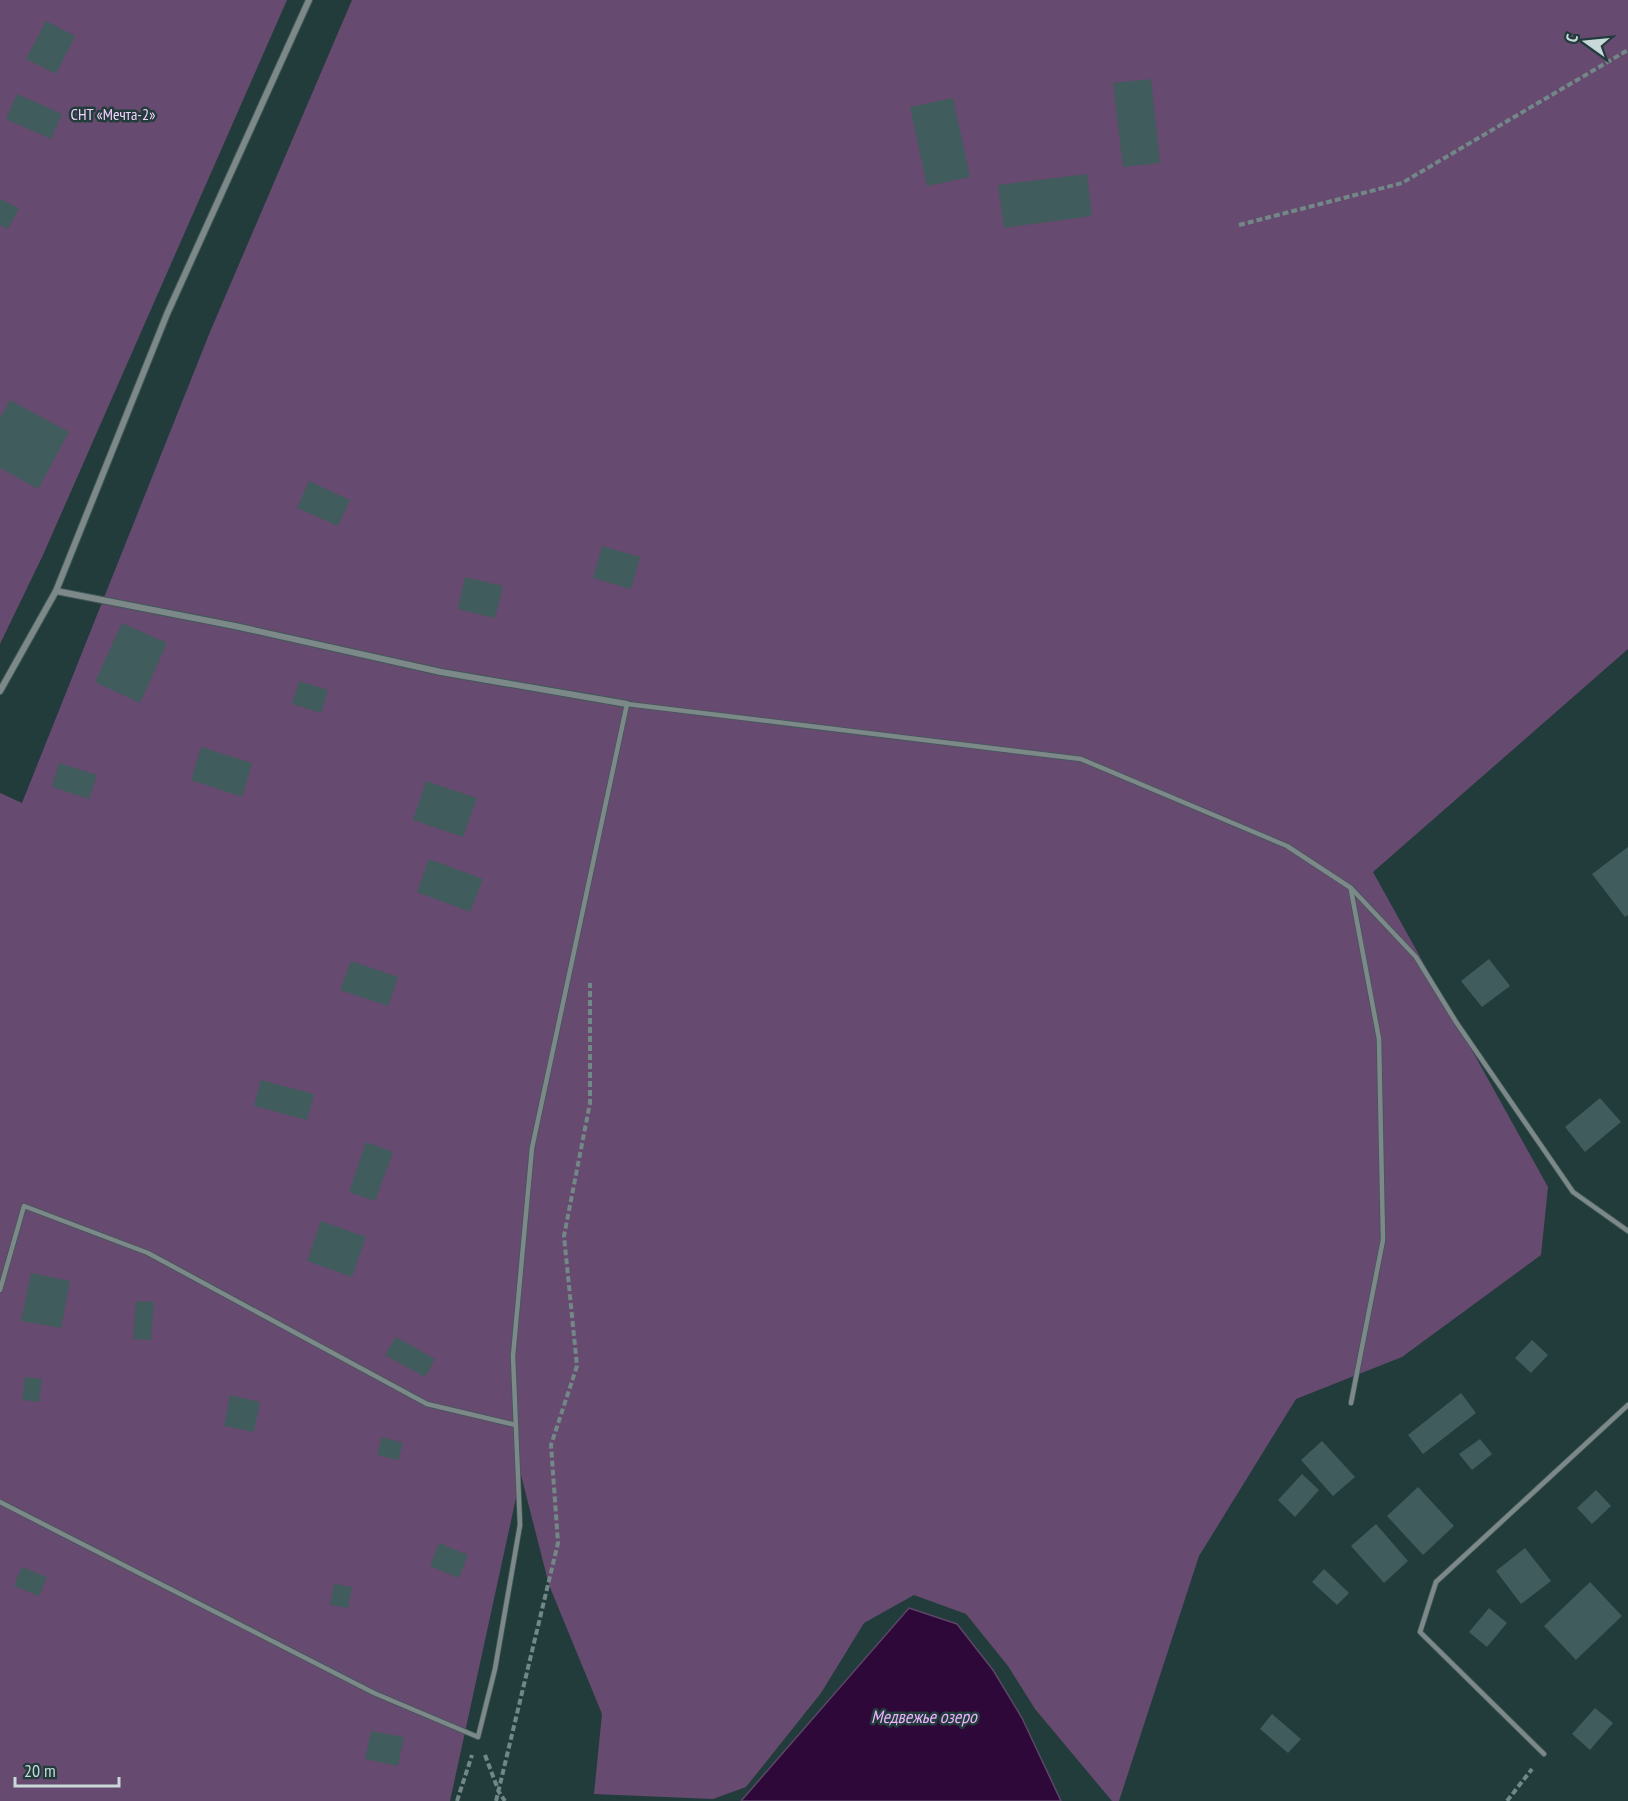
<svg xmlns="http://www.w3.org/2000/svg" width="1628" height="1801" viewBox="0 0 1628 1801" font-family="'PT Sans Narrow',sans-serif">
	<style>
		.green { fill: #674a6f }
		.water { fill: #2e0838; stroke: #5c4668; stroke-width: 1.5 }
		.building { fill: #415c5c }
		.lines { fill: none; stroke-linecap: round; stroke-linejoin: round }
		.lane-casing { stroke: #405858; stroke-width: 6 }
		.street-casing { stroke: #405858; stroke-width: 8 }
		.path { stroke: #728787; stroke-width: 4; stroke-dasharray: 6 3; stroke-linecap: butt }
		.lane { stroke: #7d8989; stroke-width: 4.5 }
		.street { stroke: #7d8989; stroke-width: 6 }
		.labels { text-anchor: middle; stroke-width: 5; stroke-linejoin: round; paint-order: stroke }
		.park-label { font-size: 16px; fill: #f4d0fe; stroke: #223c3c }
		.water-label { font-size: 18px; font-style: italic; fill: #edb1ff; stroke: #223c3c }
	</style>
	<rect width="100%" height="100%" fill="#223c3c"/>
	<path class="green" d="M0,0h287l-244,555 -43,89z
		M352,0h1276v649l-255,223 175,315 -7,68 -139,102 -106,42 -97,157 -80,245h-7l-77,-92 -27,-43 -42,-52 -52,-19 -50,28 -43,70 -75,94 -33,12 -119,-5 8,-80 -53,-129 -28,-110 -71,326h-450v-1008l22,10 188,-471z"/>
	<path class="water" d="M909,1608l48,16 36,46 29,48 39,83h-320z"/>
	<path class="building" d="M46,21l29,15 -19,38 -30,-15z
		M1151,79l9,84 -37,4 -10,-84z
		M17,94l45,20 -11,25 -45,-20z
		M953,98l17,79 -43,9 -17,-79z
		M1087,174l5,42 -88,12 -6,-43z
		M0,199l19,9 -11,21 -8,-4z
		M10,400l59,32 -31,57 -38,-21v-50z
		M309,481l41,19 -12,26 -41,-18z
		M602,546l38,11 -9,32 -38,-11z
		M465,577l38,9 -8,32 -37,-9z
		M122,623l45,20 -27,60 -45,-21z
		M299,681l29,9 -7,23 -29,-9z
		M201,747l51,16 -10,34 -51,-17z
		M59,763l38,12 -8,24 -37,-12z
		M426,781l51,17 -14,39 -50,-17z
		M1628,847v68l-3,2 -33,-43z
		M429,859l54,20 -13,33 -53,-20z
		M1489,959l21,27 -28,21 -21,-26z
		M351,961l47,16 -10,29 -48,-16z
		M261,1080l53,14 -7,26 -53,-14z
		M1600,1098l21,24 -36,30 -20,-25z
		M366,1142l27,10 -18,49 -26,-9z
		M321,1221l45,16 -14,40 -45,-16z
		M31,1273l39,8 -9,47 -40,-7z
		M136,1301l18,1 -3,38 -18,-1z
		M396,1337l39,22 -10,18 -40,-22z
		M1532,1340l16,15 -17,18 -16,-15z
		M25,1377l17,2 -3,23 -17,-2z
		M1461,1393l15,20 -53,41 -15,-19z
		M230,1395l30,7 -6,30 -30,-6z
		M382,1437l21,6 -5,17 -21,-5z
		M1480,1439l12,15 -20,16 -13,-16z
		M1322,1441l33,36 -22,19 -32,-36z
		M1302,1474l17,16 -24,27 -17,-17z
		M1418,1487l36,39 -31,29 -36,-39z
		M1596,1490l15,16 -19,18 -15,-16z
		M1376,1524l32,37 -24,22 -33,-37z
		M439,1543l29,12 -9,23 -29,-12z
		M1525,1548l26,33 -30,23 -25,-33z
		M22,1567l25,10 -8,19 -25,-10z
		M1324,1569l25,24 -12,12 -25,-23z
		M1590,1582l32,34 -46,44 -32,-34z
		M334,1584l18,3 -4,21 -18,-3z
		M1489,1608l18,15 -20,24 -18,-15z
		M1595,1708l18,15 -23,27 -18,-16z
		M1272,1714l29,25 -13,14 -28,-24z
		M371,1731l33,6 -6,29 -33,-7z"/>
	<g class="lines">
		<g class="lane-casing">
			<path id="lane" d="M1351,890l28,149 4,201 -32,163
				M0,1290l24,-84 124,47 279,151 89,21
				M0,1502l374,191 104,44 17,-68 25,-144 -7,-169 19,-208 95,-444 454,55 206,87 64,42 65,69 40,65 117,170 55,39
				M1544,1754l-124,-122 16,-50 192,-177"/>
		</g>
		<g class="street-casing">
			<path id="street" d="M56,591l179,35 206,46 186,32
				M0,691l56,-100 111,-277 142,-314"/>
		</g>
		<path class="path" d="M1239,225l163,-42 226,-133
			M485,1755l14,37 6,9
			M457,1801l15,-46
			M496,1801l62,-258 -7,-98 26,-79 -13,-130 26,-133v-120
			M1507,1801l25,-32"/>
		<use href="#lane" class="lane"/>
		<use href="#street" class="street"/>
	</g>
	<g class="labels">
		<g class="park-label">
			<text x="113" y="120">СНТ «Мечта-2»</text>
		</g>
		<g class="water-label">
			<text x="924" y="1723">Медвежье озеро</text>
		</g>
	</g>
	<g transform="translate(1586 42) rotate(285)" stroke="#223c3c" stroke-width="4.5" paint-order="stroke">
	<path d="M0-4.5L10 22L0 15L-10 22Z" fill="#c9d8d8"/>
	<text y="-9" font-size="16" font-weight="bold" text-anchor="middle" fill="#c9d8d8">С</text>
	</g>
	<path d="M15 1777v9h104v-9" fill="none" stroke="#c9d8d8" stroke-width="3"/>
	<text x="24" y="1777" font-size="18" fill="#c9d8d8" stroke="#223c3c" stroke-width="4.5" paint-order="stroke">20 m</text>
</svg>
